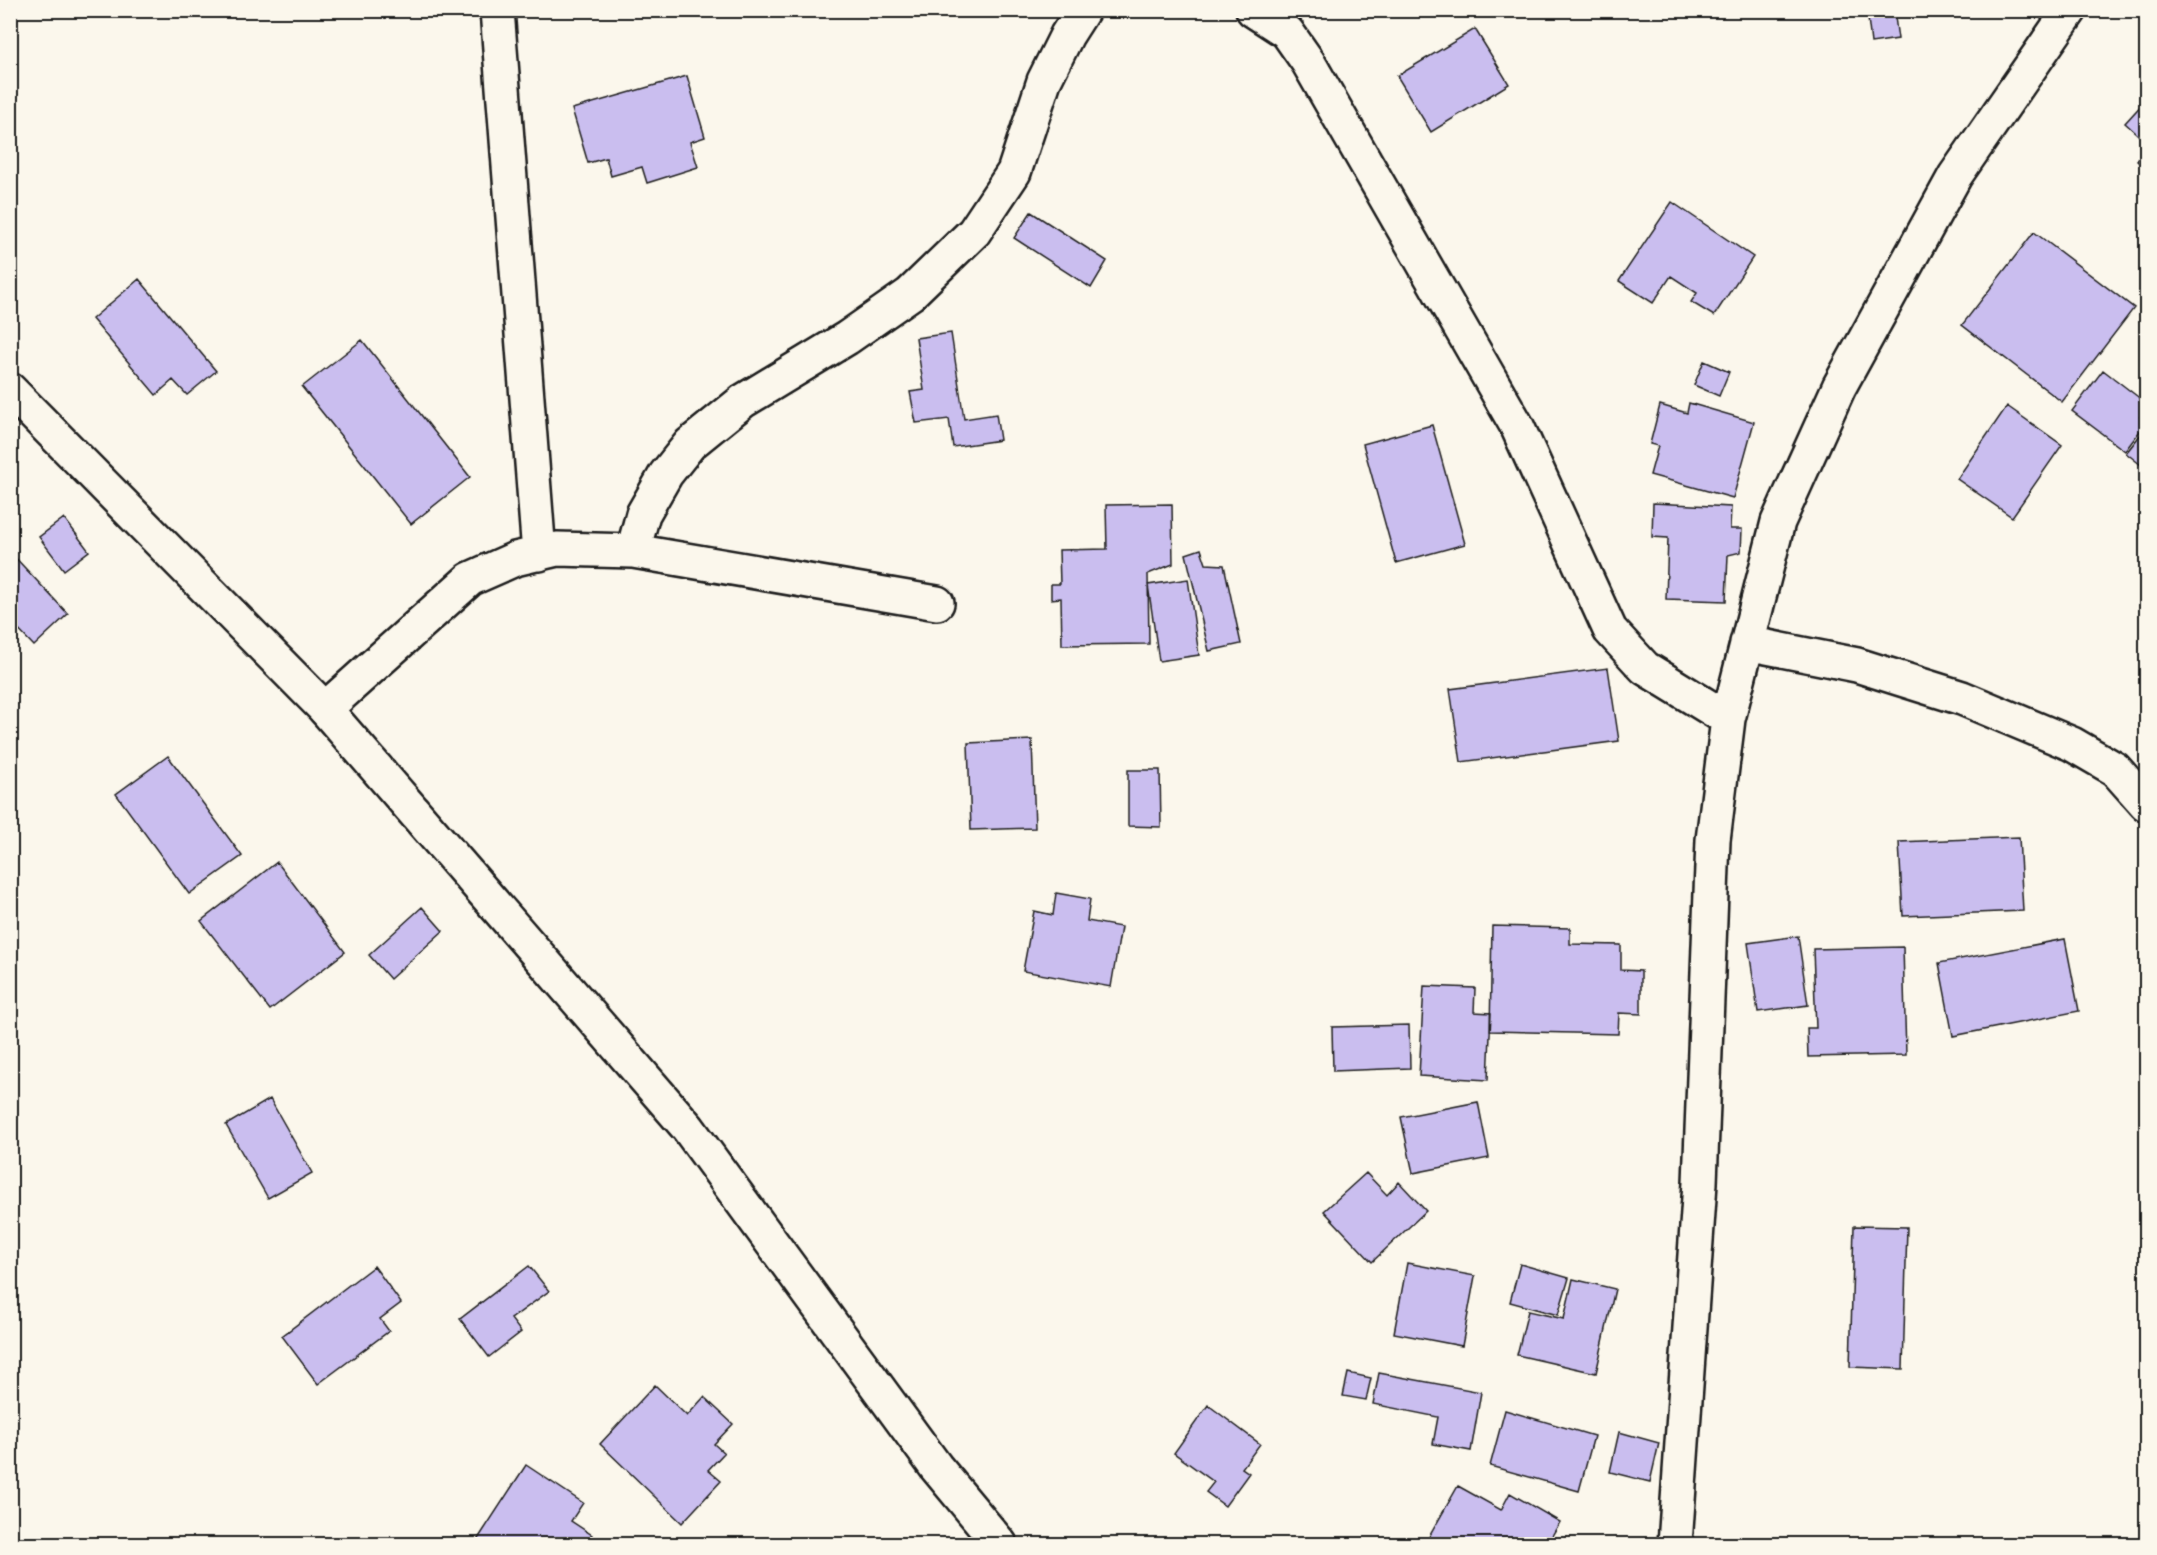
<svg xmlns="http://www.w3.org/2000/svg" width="2157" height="1555" viewBox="0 0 2157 1555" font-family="'Shantell Sans',sans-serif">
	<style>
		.building { fill: #cabeef; stroke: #1c1c1c; stroke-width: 1.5 }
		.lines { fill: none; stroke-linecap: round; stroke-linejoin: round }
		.street-casing { stroke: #1c1c1c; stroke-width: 38 }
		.secondary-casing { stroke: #1c1c1c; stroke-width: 38 }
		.street { stroke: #fbf7ec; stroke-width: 33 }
		.secondary { stroke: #fbf7ec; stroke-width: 33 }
	</style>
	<rect width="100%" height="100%" fill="#fbf7ec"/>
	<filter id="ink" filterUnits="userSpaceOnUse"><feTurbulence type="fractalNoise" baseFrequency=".0167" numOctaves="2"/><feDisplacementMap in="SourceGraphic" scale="12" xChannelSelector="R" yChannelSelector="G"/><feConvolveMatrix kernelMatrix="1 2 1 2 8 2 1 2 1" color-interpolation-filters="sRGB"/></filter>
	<g filter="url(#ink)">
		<path class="building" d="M1867,10h27l4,29 -27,4z
			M1475,29l34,55 -78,48 -34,-56z
			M687,76l18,61 -15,5 8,25 -51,16 -5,-16 -31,9 -5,-18 -18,5 -16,-54z
			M2146,100v42l-21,-19z
			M2146,150v19l-9,-8z
			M1672,202l81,55 -39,59 -23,-14 6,-9 -26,-17 -18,27 -34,-22z
			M1031,212l76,49 -16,27 -77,-50z
			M2034,232l100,76 -72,94 -100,-77z
			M139,279l77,92 -29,24 -14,-15 -17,15 -64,-76z
			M951,333l13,86 32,-5 4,26 -47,7 -4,-28 -33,4 -6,-31 14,-2 -8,-52z
			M362,340l108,137 -59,47 -109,-137z
			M1704,361l25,11 -10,24 -25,-11z
			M2103,370l43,33v6l-6,8 6,6 -21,28 -53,-40z
			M1689,403l65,19 -21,76 -83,-23 8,-29 -8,-2 10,-39 27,8z
			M2007,406l55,39 -50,72 -55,-38z
			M1432,425l33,119 -69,19 -33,-119z
			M2146,428v41l-20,-16z
			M1653,503l78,4 -1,22h12l-1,23 -13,3 -2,46 -60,-2 2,-61 -16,-1z
			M1172,504l1,60 -25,10 1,70 -87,1 -1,-47 -10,1v-15h9l-1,-34 48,-1 -1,-44z
			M64,518l25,33 -25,19 -25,-33z
			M1201,549l5,15 18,1 17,79 -32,7 -23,-97z
			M10,552l58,62 -34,32 -24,-25z
			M1188,579l11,76 -40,6 -11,-76z
			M1608,668l11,73 -158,21 -11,-73z
			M1032,740l3,88 -64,2 -3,-87z
			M168,756l74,100 -53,38 -73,-100z
			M1128,770h32l1,57 -33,-1z
			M2019,837l4,74 -120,5 -4,-74z
			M277,862l68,90 -75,58 -69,-89z
			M1056,893l34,6 -3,22 34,6 -10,60 -88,-16 11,-60 19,4z
			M422,907l21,24 -53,48 -21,-24z
			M1492,926l78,2v16l51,1v25l20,1v43l-22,-1 -1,21 -128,-3z
			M1798,936l10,69 -50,7 -10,-69z
			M2065,939l14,72 -126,25 -14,-73z
			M1903,947l3,108 -98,2 -1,-29h9l-3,-79z
			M1424,986l51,2 -1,24 17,1 -3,67 -69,-4z
			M1409,1025l1,43 -77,3 -1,-44z
			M270,1099l42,74 -44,25 -42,-73z
			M1478,1102l11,56 -76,15 -12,-56z
			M1366,1173l21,22 12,-13 27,29 -54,51 -48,-51z
			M1854,1226l53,1 -4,142 -53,-2z
			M1407,1263l68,13 -13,70 -68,-13z
			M1520,1264l49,14 -11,37 -48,-13z
			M374,1266l27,37 -21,16 9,12 -71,53 -36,-48z
			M529,1266l20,25 -38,28 10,13 -32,25 -29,-38z
			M1573,1279l42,10 -19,84 -79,-18 11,-44 36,8z
			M1348,1373l23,5 -5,22 -23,-4z
			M1379,1373l102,19 -10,59 -38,-7 5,-27 -65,-13z
			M655,1385l32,31 17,-19 29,27 -19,20 10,9 -16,17 13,11 -39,42 -82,-79z
			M1208,1405l52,39 -18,24 7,5 -24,33 -19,-14 8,-10 -40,-29z
			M1505,1410l89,26 -15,55 -89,-25z
			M1619,1432l40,11 -9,39 -40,-10z
			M526,1465l57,38 -12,18 21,14 -6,9h-106l-4,-2z
			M1458,1486l43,24 9,-17 50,29 -8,14 14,8h-141z"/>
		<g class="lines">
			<g class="street-casing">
				<path id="street" d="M497,10l42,544
					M1253,10l34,22 21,30 209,364 93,204 35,38 83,51
					M633,551l10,-37 23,-40 24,-30 53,-43 104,-63 63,-44 64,-62 40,-60 30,-91 23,-46 16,-25
					M1747,643l110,22 105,33 110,46 43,25 31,35
					M325,709l145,-130 45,-20 42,-10 76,2 304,52
					M1675,1544l25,-361 13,-343 15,-121 50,-197 61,-135 116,-211 115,-166"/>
			</g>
			<g class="secondary-casing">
				<path id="secondary" d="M10,390l315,319 363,419 248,339 64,77"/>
			</g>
			<use href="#street" class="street"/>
			<use href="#secondary" class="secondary"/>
		</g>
	</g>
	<rect width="2157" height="1555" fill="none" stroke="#fbf7ec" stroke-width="36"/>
	<rect x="18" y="18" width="2121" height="1519" fill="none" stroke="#1c1c1c" stroke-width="2" filter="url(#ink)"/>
</svg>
